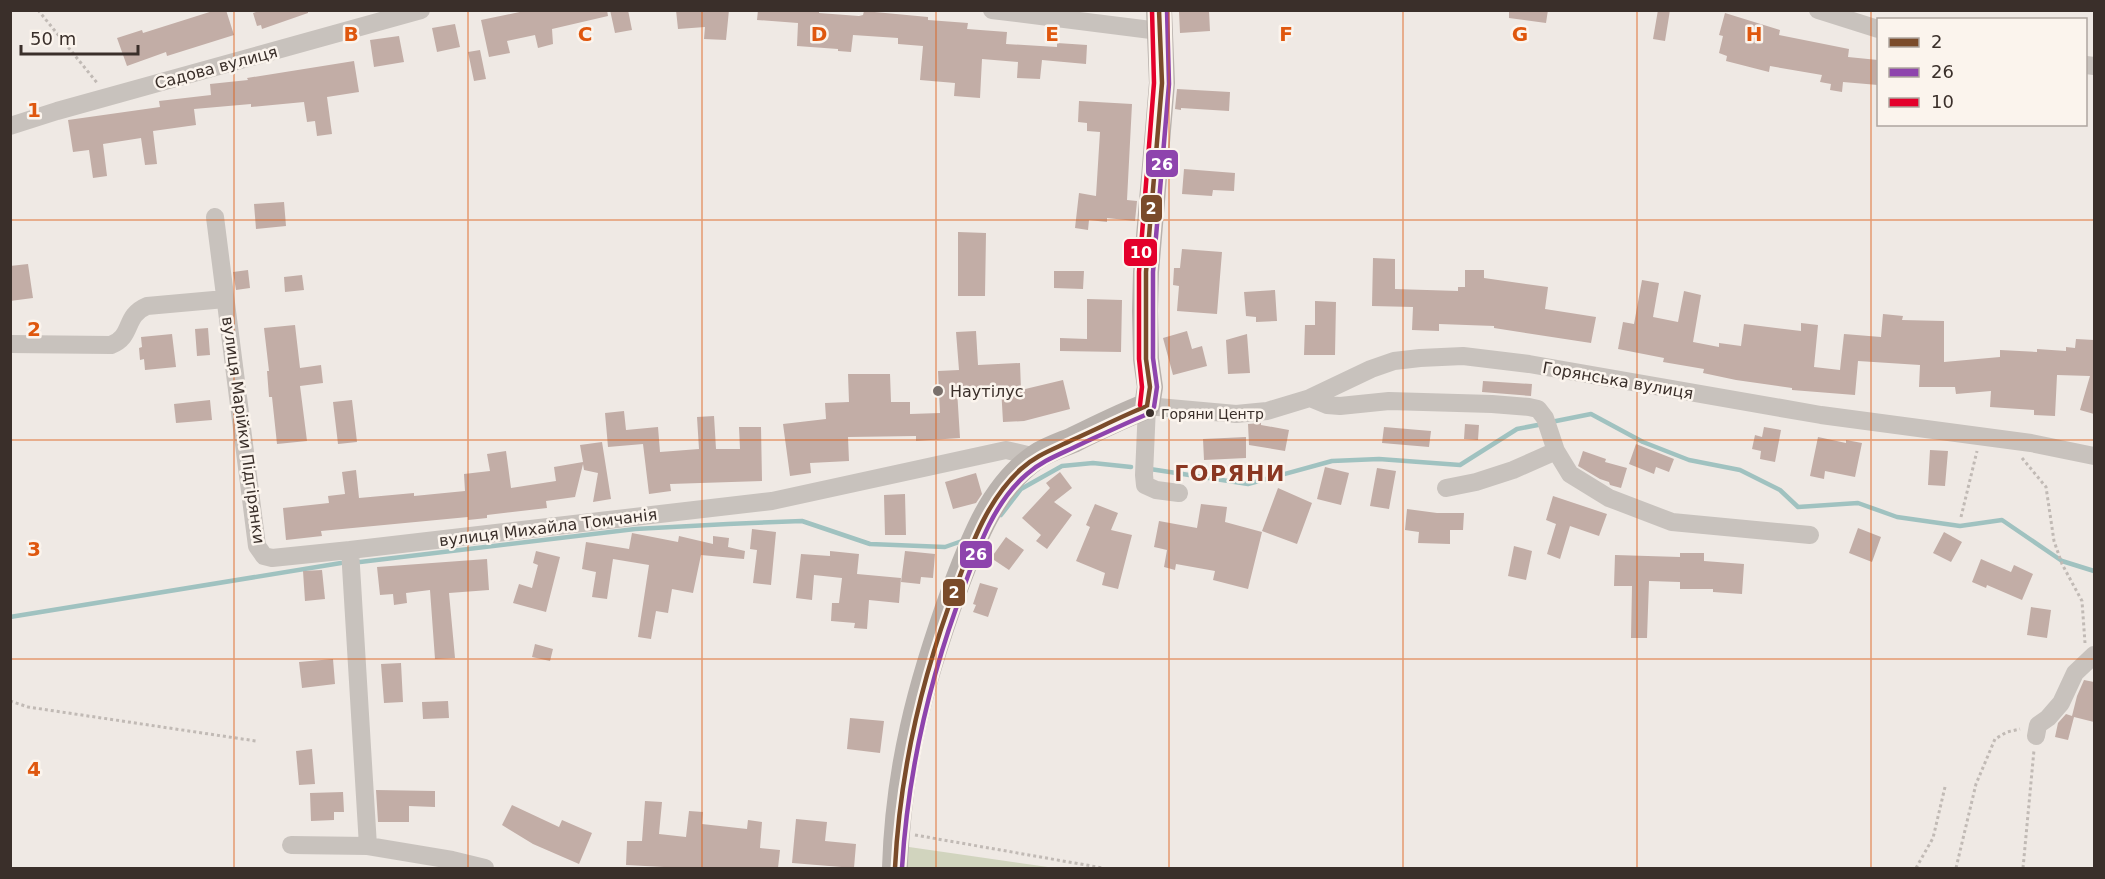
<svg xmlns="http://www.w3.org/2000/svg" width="2105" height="879" viewBox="0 0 2105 879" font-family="'DejaVu Sans',sans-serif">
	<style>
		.green { fill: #d1d4be }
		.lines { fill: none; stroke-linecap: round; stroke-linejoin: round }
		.stream { stroke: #a0c2c0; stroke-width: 4.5 }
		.building { fill: #c2ada6 }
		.path { stroke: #c1bab5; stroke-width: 3; stroke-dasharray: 3 3; stroke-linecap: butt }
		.street { stroke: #c8c2bd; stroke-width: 18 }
		.secondary { stroke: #b9b2ad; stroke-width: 26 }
		.bus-1-casing { stroke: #fbf4ed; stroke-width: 9 }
		.bus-2-casing { stroke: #fbf4ed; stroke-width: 9 }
		.bus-3-casing { stroke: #fbf4ed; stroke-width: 9 }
		.bus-1 { stroke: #7a4b2a; stroke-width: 4.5 }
		.bus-2 { stroke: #8e44ad; stroke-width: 4.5 }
		.bus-3 { stroke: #e4002b; stroke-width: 4.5 }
		.grid { fill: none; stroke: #df570e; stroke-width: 1.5; stroke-opacity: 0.55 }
		.poi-dot { fill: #79706b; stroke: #fbf4ed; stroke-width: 2 }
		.bus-dot { fill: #3a2f2a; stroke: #fbf4ed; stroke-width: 2 }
		.labels { text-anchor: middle; stroke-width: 5; stroke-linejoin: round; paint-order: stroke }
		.bus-label { font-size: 14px; fill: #3a2f2a; stroke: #fbf4ed; text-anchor: start }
		.street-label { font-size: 16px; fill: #3a2f2a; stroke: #fbf4ed }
		.poi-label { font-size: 16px; fill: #3a2f2a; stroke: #fbf4ed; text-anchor: start }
		.district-label { font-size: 22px; font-weight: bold; letter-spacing: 1.5px; fill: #8a3722; stroke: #fbf4ed }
		.grid-label { font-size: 20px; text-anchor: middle; font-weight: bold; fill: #df570e; stroke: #fbf4ed; stroke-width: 5; stroke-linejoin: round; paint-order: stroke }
		.line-badge { stroke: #fbf4ed; stroke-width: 2 }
		.badge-label { font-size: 16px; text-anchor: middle; font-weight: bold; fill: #fff }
	</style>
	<rect width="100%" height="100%" fill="#efe9e4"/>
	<path class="green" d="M909,847l146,21h-147z"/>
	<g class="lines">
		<path class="stream" d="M1551,422l40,-8 52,28 46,18 51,10 40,20 18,17 60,-4 39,14 63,9 42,-6 60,41 32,10
			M1150,469l98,15 84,-23 47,-2 81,6 57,-36 26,-5
			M1001,515l20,-26 41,-23 31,-3 38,4
			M360,562l275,-33 93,-5 74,-3 68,23 75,3 17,-6
			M10,617l331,-54"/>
	</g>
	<path class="building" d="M216,10h10l8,25 -67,21 -1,-4 -39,14 -10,-28 25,-8 1,3z
		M261,10h47v3l-46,16 -1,-4 -4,1 -4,-13z
		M529,10h78l1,6 -56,13 1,15 -15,4 -3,-13 -28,6 3,12 -21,4 -8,-37z
		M610,10h18l4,20 -17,3z
		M676,10h53l-3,30 -22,-1 1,-12 -27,2z
		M758,10h61v3l40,3 4,-1 1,-4 64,6v3l40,3 -1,6 40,3 -1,12 51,3v-4l30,2 -1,19 -44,-4 -2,19 -23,-1 1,-16 -36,-3 -2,39 -26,-2 1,-13 -35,-3 3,-34 -25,-2v-6l-45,-3 -2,17 -13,-1v-2l-41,-3 1,-23 -41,-3z
		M1509,10h39l-2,13 -37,-5z
		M1658,10h12l-5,31 -12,-2z
		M1209,11l1,20 -30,2 -1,-21z
		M1725,13l55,17 -1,5 70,14 -1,8 30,3v25l-35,-3 -1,10 -12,-2 1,-6 -11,-2 2,-7 -52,-9 -1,6 -43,-11 1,-5 -8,-3 4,-17 -4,-1z
		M455,24l5,23 -23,5 -5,-24z
		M399,36l5,26 -30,5 -4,-27z
		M480,50l6,29 -12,2 -6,-29z
		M354,61l5,31 -32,5 5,37 -15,2 -2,-15 -8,1 -3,-20 -53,5v-3l-57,5 2,16 -43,6 4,33 -12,1 -4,-27 -38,6 4,32 -14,2 -4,-28 -16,2 -5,-32 92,-13 -1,-6 52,-6 -1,-11 38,-4 -1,-2z
		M1177,89l53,3 -1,19 -48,-3v2l-6,-1z
		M1079,101l53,3 -5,96 10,1 -2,20 -28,-3v4l-18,-2 -1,10 -13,-2 4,-35 17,3 4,-64 -13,-1v-8l-9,-1z
		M1184,169l51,4 -1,18 -21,-1 -1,6 -30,-2z
		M284,202l2,24 -30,3 -2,-25z
		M958,232l28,1 -1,63h-27z
		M1182,249l40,3 -5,62 -40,-3 2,-25 -6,-1 1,-17h6z
		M1373,258l22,1v30l63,2v-4h7v-17h19v8l64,9 -3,22 51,8 -5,26 -97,-15v-2l-55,-2v7l-27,-1 1,-23 -41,-1z
		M28,264l5,34 -23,3v-35z
		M248,270l2,18 -14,2 -3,-18z
		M1054,271h30l-1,18 -29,-1z
		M302,275l2,15 -19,2 -1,-15z
		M1642,280l17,3 -6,34 25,5 6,-31 17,4 -8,47 26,5v-4l22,3 3,-22 57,7v-8l17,2 -4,42 26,3 4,-36 37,3 2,-23 20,2 -1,4 42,1v41l56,-5v-7l37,2v-3l29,2v-4l9,1 1,-9 18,1v74l-14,-4 10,-34 -33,-1 -2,41 -21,-1v-5l-44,-3 1,-16 -35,3 -1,-7h-36l1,-22 -62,-4 -3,34 -63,-5v-2l-56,-8 -33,-7 1,-4 -41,-7 1,-4 -46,-9 5,-27 11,2z
		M1275,290l2,31 -21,1v-5l-10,-1 -2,-24z
		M1087,299l35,1 -1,52 -61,-1v-13l27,1z
		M1315,301l21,1 -1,53h-31l1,-30h10z
		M295,325l5,43 21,-3 2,18 -23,3 7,55 -30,3 -5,-47h-3l-2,-26h2l-5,-43z
		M208,328l2,27 -13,1 -2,-27z
		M976,331l2,34 42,-2 1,27 42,-10 7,29 -46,12 -21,1 -2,-35 -44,3 3,48 -44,3v-5l-68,1 1,24 -39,2 1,10 -21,3 -7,-52 43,-5 -1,-16 24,-1 -1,-28h42l1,28h19v12l30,-1 -2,-42 21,-1 -3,-38z
		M1187,331l5,18 10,-3 5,20 -34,9 -10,-37z
		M172,334l4,33 -31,3 -1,-11 -4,1 -1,-12 3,-1 -1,-10z
		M1247,334l3,39 -22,1 -2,-34z
		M1483,381l49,3 -1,12 -49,-4z
		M210,400l2,20 -36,3 -2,-19z
		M352,400l5,42 -19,2 -5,-42z
		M624,411l2,19 32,-3 2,25 39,-3 -2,-32 17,-1 2,33h24l-1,-22h22l1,54 -92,3 1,7 -22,3 -6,-50 -35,3 -3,-34z
		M1261,423v2l28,5 -4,21 -36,-6 -1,-21z
		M1465,424l14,1 -1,15 -14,-1z
		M1384,427l47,4 -2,16 -47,-4z
		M1764,427l17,3 -6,32 -15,-3 1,-8 -9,-2 3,-14 7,2z
		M1246,437v21l-42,2 -1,-21z
		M1818,437l28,6v-3l16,3 -7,34 -30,-6 -1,8 -14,-3z
		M602,442l9,57 -18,3 5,-29 -14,-3 -1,-6 -8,33 -29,4 1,7 -60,7v3l-19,2v-3l-147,14 1,5 -36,4 -3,-32 46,-5 -1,-7 17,-2 -3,-22 14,-2 3,28 55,-5v3l51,-5 -1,-17 26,-3 -3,-17 19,-3 5,37 45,-7 -2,-14 29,-5 -3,-17z
		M1636,444l38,15 -5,13 -13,-5 -2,7 -25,-10z
		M1930,450l18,1 -3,35 -17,-1z
		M1583,451l23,8 -1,3 22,6 -6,20 -11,-3 -1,-3 -9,-3 -22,-13z
		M1325,467l24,6 -8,32 -24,-6z
		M1377,468l19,3 -7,38 -19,-3z
		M1060,472l12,16 -18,14 18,13 -25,34 -11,-8 5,-6 -19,-17 28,-30 -4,-5z
		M976,473l6,21 -6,9 -23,6 -8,-27z
		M1278,488l34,15 -15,41 -35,-13z
		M905,494l1,41h-21l-1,-40z
		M1553,496l54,18 -8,22 -29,-10 -10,33 -13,-5 9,-30 -10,-4z
		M1095,504l23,9 -7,17 21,5 -14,54 -16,-4 3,-12 -29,-12 14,-34 -4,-2z
		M1201,504l26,3 -2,15 37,10 -14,57 -35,-9 2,-9 -39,-7 -1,6 -11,-3 3,-17 -13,-3 5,-26 38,7z
		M1407,509l30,4h27l-1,17h-13v14l-32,-1 1,-11 -14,-2z
		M1858,528l23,9 -9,25 -23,-9z
		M752,529l24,3 -5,53 -18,-2 4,-33 -7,-1z
		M1944,532l18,10 -11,20 -18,-9z
		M632,533l46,9 1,-6 34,8v-8l16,2 -1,9 17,4 -1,8 -43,-4 -8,38 -21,-4 -4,24 -12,-2 -5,28 -13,-2 11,-72 -36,-6 -6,40 -15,-2 4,-25 -14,-3 4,-27 43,7z
		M1006,537l18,13 -15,20 -18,-12z
		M1514,546l18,5 -6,29 -18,-4z
		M536,551l24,6 -14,55 -33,-9 6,-19 13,4 6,-23 -5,-2z
		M830,551l29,3 -2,20 44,4 -2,25 -30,-3 -2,29 -13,-1 1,-5 -24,-2 1,-18h7l3,-25 -28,-3 -2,25 -16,-2 5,-44 29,2z
		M905,551l30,3 -2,24 -12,-1 -1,7 -19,-2z
		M1680,553h24v8l40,3 -2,30 -29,-2v-3h-33v-7l-31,-1 -2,57h-16l1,-52h-18l1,-31 65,2z
		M487,559l2,31 -40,3 6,65 -20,1 -5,-69 -24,3 1,10 -13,2 -1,-11 -13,1 -3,-28z
		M1981,559l30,13 3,-7 19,9 -11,26 -35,-15 -1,3 -14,-6z
		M322,570l3,29 -20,2 -2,-30z
		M980,583l18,5 -10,29 -15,-5 3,-7 -3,-1z
		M2031,607l20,3 -4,28 -20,-3z
		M535,644l18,5 -3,12 -18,-4z
		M333,659l2,25 -33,4 -3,-26z
		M401,663l2,39 -19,1 -3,-39z
		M2084,680l10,2v40l-20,-5 -6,23 -13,-3 3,-14 8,-9 6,2 5,-20z
		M448,701l1,17 -26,1 -1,-17z
		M850,718l34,3 -4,32 -33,-4z
		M312,749l3,35 -16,1 -3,-34z
		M376,790l59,1v16l-26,-1v16h-31z
		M343,792l1,20h-10v8l-23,1 -1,-28z
		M645,801l17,1 -3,32 27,3 3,-26 14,1 -1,12 45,5 1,-9 14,2 -2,26 20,2 -2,18h-95l-57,-3 1,-24h15z
		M512,805l47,22 3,-7 30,13 -13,31 -46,-20 -31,-19z
		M796,819l31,3 -2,19 31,3 -2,24 -62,-5z"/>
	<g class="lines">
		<path class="path" d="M38,10l60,74
			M2022,458l24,29 8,54 8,23 20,37 3,42
			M1961,517l16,-66
			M10,701l18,6 228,34
			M915,835l188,33
			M1916,868l17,-30 12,-51
			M1956,868l20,-84 19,-45 12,-7 13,-3
			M2023,868l11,-118"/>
		<path class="street" d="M992,10l167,21
			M1818,10l60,19
			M2086,65l8,1
			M10,126l47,-15 364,-101
			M215,217l42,329 7,10 8,2 78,-8
			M10,344l101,1c23,-9 12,-29 36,-39l78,-7
			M1310,398l17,7 13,1 49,-5 103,3 37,3 9,2 7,9 11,33 14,23 39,24 63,24 138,13
			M1446,488l30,-6 37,-12 43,-19
			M1179,493l-23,-3 -11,-5 -1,-10 3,-69 89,8 31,-3 43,-13 61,-29 23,-8 26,-3 43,-2 66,8 292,51 210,28 63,13
			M2036,736l2,-11 10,-7 13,-15 14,-30 19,-18
			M291,845l77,1 84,14 33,8
			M368,846l-18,-296 422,-49 234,-51 30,7"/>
		<path class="secondary" d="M895,868c3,-100 25,-183 59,-277 18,-48 38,-104 82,-134 10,-7 25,-12 37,-17 24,-12 49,-24 74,-34l3,-19 -4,-28 -1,-48 1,-39 16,-189 -3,-73"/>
		<g class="bus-1-casing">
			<path id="bus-1" d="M1147,406l3,-19 -4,-28v-87l16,-189 -3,-73
				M895,868c5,-98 27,-192 62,-284 15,-41 31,-85 64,-115 15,-14 33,-20 51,-29 25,-11 50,-24 75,-34"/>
		</g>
		<g class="bus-2-casing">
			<path id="bus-2" d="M1154,407l3,-20 -4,-29v-86l16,-188 -2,-74
				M902,868c6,-98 28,-192 63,-284 14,-39 30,-83 62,-110 16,-14 34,-20 52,-29 24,-11 47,-22 71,-32"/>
		</g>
		<g class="bus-3-casing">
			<path id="bus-3" d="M1140,405l2,-18 -3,-28v-87l15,-189 -2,-73"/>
		</g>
		<use href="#bus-1" class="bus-1"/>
		<use href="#bus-2" class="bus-2"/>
		<use href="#bus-3" class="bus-3"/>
	</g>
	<path class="grid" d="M234,10v858M468,10v858M702,10v858M936,10v858M1169,10v858M1403,10v858M1637,10v858M1871,10v858M10,220h2084M10,440h2084M10,659h2084"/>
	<circle class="poi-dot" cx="938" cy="391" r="6"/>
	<circle class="bus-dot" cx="1150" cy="413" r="5"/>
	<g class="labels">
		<g class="bus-label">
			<text x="1161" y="419">Горяни Центр</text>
		</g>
		<g class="street-label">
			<text transform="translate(216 67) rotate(-15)" y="6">Садова вулиця</text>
			<text transform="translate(1618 380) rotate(10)" y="6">Горянська вулиця</text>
			<text transform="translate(244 430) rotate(82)" y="6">вулиця Марійки Підгірянки</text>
			<text transform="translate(548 527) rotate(-7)" y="6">вулиця Михайла Томчанія</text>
		</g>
		<g class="poi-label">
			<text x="950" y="397">Наутілус</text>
		</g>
		<g class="district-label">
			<text x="1230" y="481">ГОРЯНИ</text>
		</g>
	</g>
	<g class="grid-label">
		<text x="351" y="41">B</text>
		<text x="585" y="41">C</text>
		<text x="819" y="41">D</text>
		<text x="1052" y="41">E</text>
		<text x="1286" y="41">F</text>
		<text x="1520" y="41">G</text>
		<text x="1754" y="41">H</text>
		<text x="34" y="117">1</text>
		<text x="34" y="336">2</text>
		<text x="34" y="556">3</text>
		<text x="34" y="776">4</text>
	</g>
	<g class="line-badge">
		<rect x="1145" y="149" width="34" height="29" rx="6" fill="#8e44ad"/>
		<rect x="1140" y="194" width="23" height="29" rx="6" fill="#7a4b2a"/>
		<rect x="1123" y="238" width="35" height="29" rx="6" fill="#e4002b"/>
		<rect x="959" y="540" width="34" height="29" rx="6" fill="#8e44ad"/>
		<rect x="942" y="578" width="24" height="29" rx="6" fill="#7a4b2a"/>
	</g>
	<g class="badge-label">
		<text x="1162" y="170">26</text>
		<text x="1151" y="214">2</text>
		<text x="1141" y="258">10</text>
		<text x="976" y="560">26</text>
		<text x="954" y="598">2</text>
	</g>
	<rect width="2105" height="879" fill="none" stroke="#3a2f2a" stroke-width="24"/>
	<rect x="1877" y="18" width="210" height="108" fill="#fbf4ed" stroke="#aea59f" stroke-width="1.5"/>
	<rect x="1889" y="38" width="30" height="9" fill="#7a4b2a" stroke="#aea59f" stroke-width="1.5"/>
	<text x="1931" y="48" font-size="18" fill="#3a2f2a">2</text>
	<rect x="1889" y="68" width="30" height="9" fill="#8e44ad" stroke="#aea59f" stroke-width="1.5"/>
	<text x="1931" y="78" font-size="18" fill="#3a2f2a">26</text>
	<rect x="1889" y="98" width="30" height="9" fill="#e4002b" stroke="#aea59f" stroke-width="1.5"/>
	<text x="1931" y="108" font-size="18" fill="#3a2f2a">10</text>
	<path d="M21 45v9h117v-9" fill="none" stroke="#3a2f2a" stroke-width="3"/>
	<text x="30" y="45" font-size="18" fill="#3a2f2a" stroke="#fbf4ed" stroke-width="4.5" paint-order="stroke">50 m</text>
</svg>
